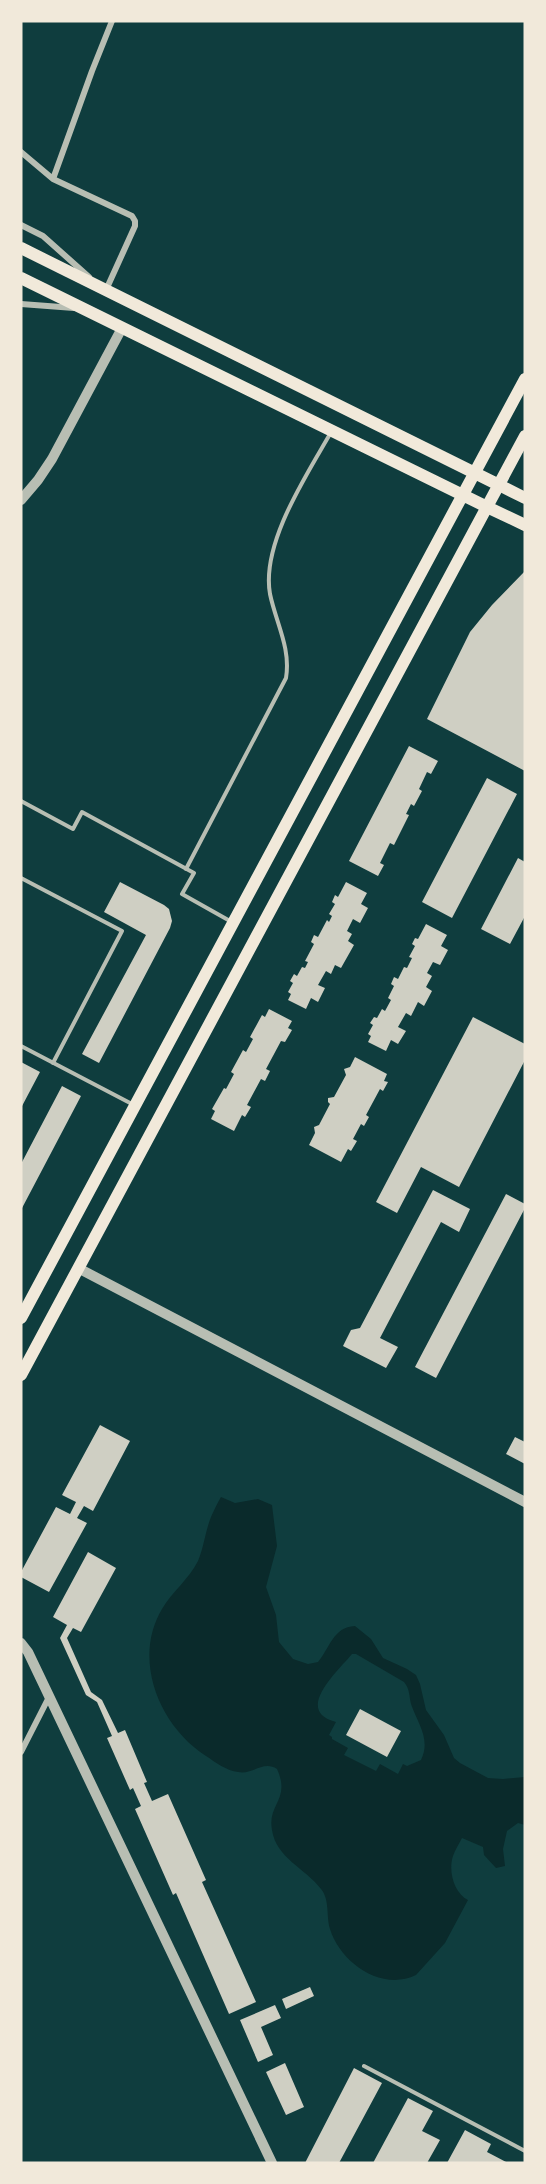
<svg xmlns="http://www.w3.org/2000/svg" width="546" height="2184" viewBox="0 0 546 2184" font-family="Mulish,sans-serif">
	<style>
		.water { fill: #0a2a2b; fill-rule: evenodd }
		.building { fill: #cfcfc3 }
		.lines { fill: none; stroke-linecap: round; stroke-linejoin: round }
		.service { stroke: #b8beb3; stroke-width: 4 }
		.minor { stroke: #b8beb3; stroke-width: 6 }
		.tertiary { stroke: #b8beb3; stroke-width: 10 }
		.secondary { stroke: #f1e9da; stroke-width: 12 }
		.primary { stroke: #f1e9da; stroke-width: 12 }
	</style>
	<rect width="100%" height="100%" fill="#0f3d3e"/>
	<path class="water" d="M221,1497l14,6 23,-4 14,6 5,41 -11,41 10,28 3,27 14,17 15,5 10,-2c12,-14 15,-35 37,-36l16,13 12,19 24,11 9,6 4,9 6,26 18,25 10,23 6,5 28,15 15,1 22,-2v48l-7,-2 -11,8 -4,18 2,17 -9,2 -12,-13 -1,-8 -21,-9c-3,6 -7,12 -9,18 -5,15 1,37 15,44l-23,43 -29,32c-35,17 -76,-13 -86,-46 -4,-13 0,-29 -9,-40 -16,-21 -45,-31 -49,-59 -5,-26 19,-30 5,-61 -14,-9 -24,6 -39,3 -11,-1 -23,-10 -32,-16 -47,-30 -74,-97 -44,-147 10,-17 27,-30 36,-48 6,-14 7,-29 13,-44 3,-7 6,-13 10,-20zM352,1654h4l48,28c6,7 5,14 7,22 7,20 20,35 10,56l-14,6 -4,-2 -5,10 -18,-10 -4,7 -32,-16 4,-7 -16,-9v-2l-3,-2 7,-13c-43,-11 2,-51 16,-68z"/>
	<path class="building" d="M525,571v200l-98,-52 43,-87 22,-27z
		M409,746l29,15 -7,13 -4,-2 -8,17 3,2 -8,15 -3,-2 -5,10 3,1 -15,30 -4,-2 -10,20 4,2 -6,11 -29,-15z
		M487,778l30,16 -65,124 -30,-16z
		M518,858l7,4v54l-15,28 -29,-15z
		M120,882l44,23 5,4 3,12 -2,7 -71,135 -17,-9 64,-119 -42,-23z
		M346,882l21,11 -6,11 7,4 -8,15 -7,-4 -6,12 5,3 -4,7 6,4 -13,23 -6,-3 -4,9 -5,-3 -8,14 7,3 -7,14 -7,-4 -5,11 -18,-9 3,-6 -3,-2 5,-9 -3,-2 4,-7 3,2 5,-9 3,1 3,-6 -3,-1 9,-17 -3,-2 3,-7 4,2 9,-17 2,2 3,-6 -3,-2 6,-10 -3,-2 3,-7 3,2z
		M426,924l21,11 -6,11 7,4 -8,15 -7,-3 -6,11 5,3 -6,11 6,4 -8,15 -6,-4 -7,14 -5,-3 -8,14 8,4 -8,13 -7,-4 -5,11 -18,-9 3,-6 -3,-2 5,-9 -3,-2 4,-6 3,1 5,-9 3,2 6,-11 -3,-2 6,-12 -3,-2 3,-7 4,2 6,-12 3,1 5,-10 -3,-1 6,-11 -3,-2 3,-6 3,1z
		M269,1009l23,12 -4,7 4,2 -7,12 -4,-1 -15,28 4,2 -5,10 -4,-2 -14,26 4,2 -6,10 -3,-2 -8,16 -23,-12 4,-8 -3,-2 12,-21 2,1 8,-15 -3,-2 12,-22 3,2 7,-13 -3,-2 12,-22 3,2z
		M473,1017l52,27v16l-66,127 -38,-20 -24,46 -21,-11z
		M355,1057l32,17 -3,7 4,1 -5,9 -3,-2 -14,26 3,2 -5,9 -3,-2 -8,15 4,2 -6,10 -3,-2 -7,13 -32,-17 6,-12 -1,-6 5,-2 11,-21 -2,-2v-4l6,-1 12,-22 -2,-6 6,-2z
		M21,1062l19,10 -19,36z
		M62,1086l19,10 -60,114v-46z
		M433,1190l37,19 -11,23 -18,-10 -61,116 18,9 -12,21 -43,-22 8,-16 9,-2z
		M506,1194l19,10v4l-89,170 -21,-11z
		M100,1425l30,16 -37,70 -9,-5 -7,12 10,5 -38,69 -28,-15v-5l35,-65 14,7 6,-12 -14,-7z
		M515,1437l10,5v22l-19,-10z
		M88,1552l28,16 -35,64 -8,-4 -6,10 24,54 11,8 16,33 7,-3 22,52 -3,1 8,18 16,-7 38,86 -4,2 54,120 -27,12 -53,-121 -3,2 -38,-86 6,-3 -8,-18 -3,2 -23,-52 5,-2 -15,-34 -11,-7 -26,-57 7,-13 -14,-8z
		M360,1709l41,22 -14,26 -41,-22z
		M310,1987l4,9 -28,13 -4,-10z
		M275,2005l6,13 -20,9 12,28 -15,7 -18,-42z
		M285,2063l19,44 -18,8 -20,-43z
		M354,2068l28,15 -43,80h-34z
		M408,2098l25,13 -11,20 18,9 -13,23h-54z
		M465,2130l26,14 -4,8 21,11h-61z"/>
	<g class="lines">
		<path class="service" d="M21,801l52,28 9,-17 112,61 -12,21 48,27
			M186,869l100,-191c5,-30 -10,-55 -16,-84 -9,-50 36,-118 60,-160
			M21,878l101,53 -69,132
			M21,1046l111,58
			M364,2066l161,85"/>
		<path class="minor" d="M21,152l32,27 79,37 3,5v5l-29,64
			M53,179l39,-108 20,-50
			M21,225l22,11 46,41
			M21,304l53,4
			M21,1752l28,-55"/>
		<path class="tertiary" d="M21,500l17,-20 14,-21 70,-131
			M78,1268l447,234
			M21,1643l7,9 244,511"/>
		<path class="secondary" d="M499,485l26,13
			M487,507l38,18"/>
		<path class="primary" d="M21,248l478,237
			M21,278l466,229
			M21,1318l504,-939
			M21,1375l504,-939"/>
	</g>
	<rect width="546" height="2184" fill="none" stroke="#f1e9da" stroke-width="45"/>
</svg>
